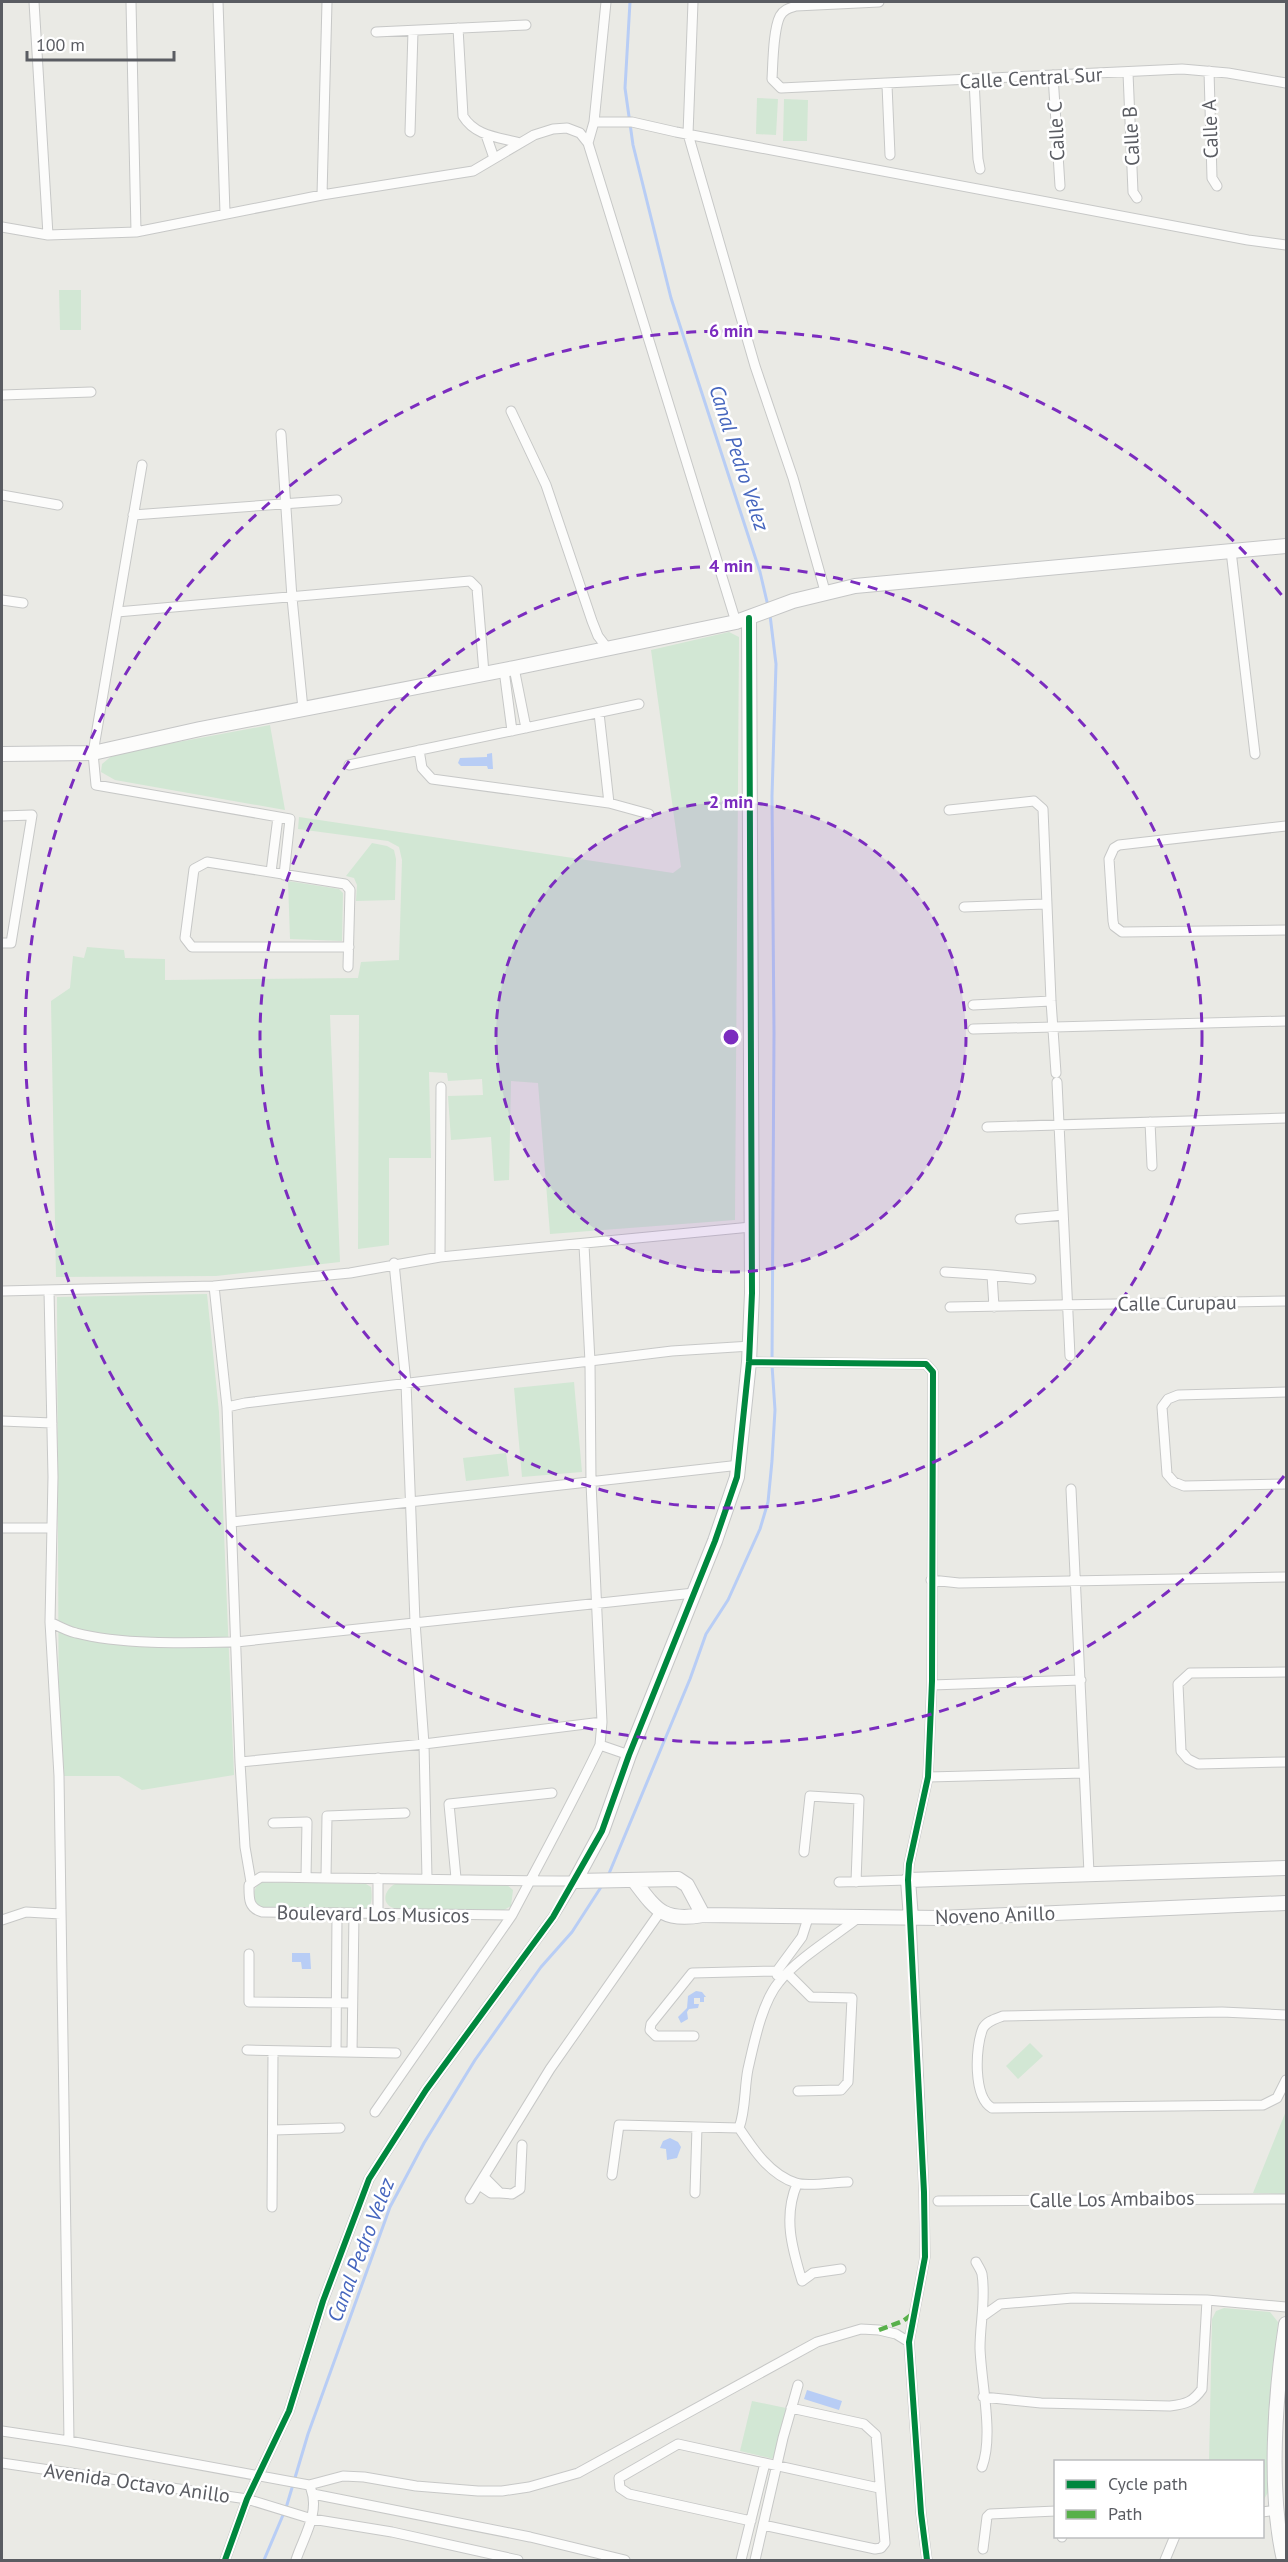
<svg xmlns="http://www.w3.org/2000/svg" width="1288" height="2562" viewBox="0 0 1288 2562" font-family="'PT Sans',sans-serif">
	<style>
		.green { fill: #d2e7d4 }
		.water { fill: #b8cdf5 }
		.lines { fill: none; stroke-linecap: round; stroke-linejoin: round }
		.stream { stroke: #b8cdf5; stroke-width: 3 }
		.street-casing { stroke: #c7c8c7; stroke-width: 11 }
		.secondary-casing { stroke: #c5c6c6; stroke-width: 16 }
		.street { stroke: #fcfcfb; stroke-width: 9 }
		.secondary { stroke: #fcfcfb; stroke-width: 14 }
		.quiet { stroke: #58b04a; stroke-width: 4.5; stroke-dasharray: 9 4.5; stroke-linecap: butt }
		.cycleway-casing { stroke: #fff; stroke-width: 10 }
		.cycleway { stroke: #00873e; stroke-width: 6 }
		.ring { fill: none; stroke: #7b2cbf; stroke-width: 3; stroke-dasharray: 10 8 }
		.labels { text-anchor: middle; stroke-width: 5; stroke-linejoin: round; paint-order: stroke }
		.street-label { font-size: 20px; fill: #5a5c62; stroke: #fff }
		.water-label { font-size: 21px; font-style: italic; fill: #4666be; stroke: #fff }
		.centre { fill: #7b2cbf; stroke: #fff; stroke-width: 3 }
		.ring-label { font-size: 18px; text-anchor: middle; font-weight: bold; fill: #7b2cbf; stroke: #fff; stroke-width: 5; stroke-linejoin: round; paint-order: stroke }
	</style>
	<rect width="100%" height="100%" fill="#eaeae5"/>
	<path class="green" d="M757,98l21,1 -2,36 -20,-1z
		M784,99l24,1 -1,41h-24z
		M59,290h22v40h-21z
		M729,632l10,5 -4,583 -185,14 -12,-151 -27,-2 -2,99 -15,1 -3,-44 -40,3 -3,-44 35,-1 -1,-16 -34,2 -1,-8 -18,-1 2,86h-42v87l-31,4 1,-234h-29l10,247 -124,14 -160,1 -5,-276 19,-13 3,-32 11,2 3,-11 37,3 1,8 40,1v21l193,-2 3,-16 38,-2 3,-100 -3,-13 -11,-6 -90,-12 1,-12 374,56 8,-6 -30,-217z
		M270,725l15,85 -170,-30 -14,-8 1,-8 12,-10z
		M372,843l15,3 7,4 2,9 -1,41 -39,1 1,-16 -3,-7 -8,-2z
		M288,881l51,8 4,4 -1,48 -52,-2z
		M207,1294l12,118 15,363 -92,15 -23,-14h-60l-2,-479z
		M574,1382l8,90 -60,5 -8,-89z
		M506,1453l3,23 -43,5 -3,-23z
		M262,1882l104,2 5,3c1,9 2,17 -5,23l-105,-3 -5,-4c-3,-9 -3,-16 6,-21z
		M395,1884h111l7,6 -2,16 -7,4 -108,-1c-16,-4 -12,-19 -1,-25z
		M1030,2043l13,13 -25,23 -12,-13z
		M1286,2111v83l-33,-1z
		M1224,2308l46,4 8,10 -5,52 -2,113 -8,14 -1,-39h-53l3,-143 4,-8z
		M752,2401l34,7 -12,51 -34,-8z"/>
	<path class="water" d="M492,753l1,16h-5l-1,-3h-26l-3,-3 2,-5 27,-1v-3z
		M292,1953h18l1,16h-9l-1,-7h-9z
		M696,1991l6,1 4,5h-2v5h-4v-4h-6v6h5l-1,4 -9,1 -2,3 1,7 -7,4 -3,-6 9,-9 1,-12z
		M670,2138l8,4 3,5 -4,11 -10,2 -1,-11 -6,-1 3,-7z
		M807,2390l35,11 -3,9 -35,-11z"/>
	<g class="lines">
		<path class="stream" d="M630,2l-5,86 8,57 38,153 89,274 8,34
			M608,1876l82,-197 16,-45 22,-34 32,-71 8,-27 4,-41 3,-51 -3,-45 2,-332 -2,-237 4,-132 -6,-49
			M264,2560l22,-52 22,-74 82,-227 34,-64 51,-83 66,-93 31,-35 31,-48"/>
		<g class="street-casing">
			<path id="street" d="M34,2l14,233
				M131,2l5,230
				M218,2l7,211
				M693,2l-5,132 67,232 38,112 32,113
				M879,2l-83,4c-6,2 -12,3 -16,10 -7,14 -7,47 -8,63l9,9 401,-19 46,4 58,10
				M458,28l5,88c12,20 35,21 57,27
				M376,32l150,-7
				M1209,71l3,107 5,8
				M1128,73l5,119 4,6
				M1053,75l7,111
				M974,80l4,79 2,10
				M887,85l3,70
				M594,122h38l44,10 572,108 38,5
				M410,132l3,-101
				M486,135l8,23
				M588,143l6,-21 12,-120
				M322,195l5,-193
				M2,227l46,8 88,-3 186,-37 151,-24 61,-36 19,-6 14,-1 13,5 8,10 148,479
				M2,395l89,-3
				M511,411l35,74 46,136 6,15 10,13
				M281,434l11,164 11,111
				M142,465l-49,288 3,32 194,34 -6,56
				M2,495l56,10
				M133,515l204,-15
				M1231,551l24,203
				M2,600l21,3
				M117,612l353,-31 7,7 7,85
				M514,668l12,60
				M504,670l8,61
				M599,713l10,90
				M419,750l3,18 10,11 177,24 40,11
				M349,765l290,-61
				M949,810l85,-9 9,8 8,192 5,72
				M2,816l30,-1 -21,128h-9
				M1286,826l-167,19 -5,3 -5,11 4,62 1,5 8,6 164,-2
				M271,872l7,-55
				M964,907l82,-3
				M348,967l2,-77 -5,-6 -138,-22 -13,7 -9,69 7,9h157
				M973,1005l78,-4
				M973,1029l313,-8
				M1057,1082l13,274
				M1150,1122l2,44
				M987,1127l299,-9
				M1020,1219l43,-4
				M584,1245l6,117 1,121 11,239 -2,23 29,10
				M440,1257l1,-170
				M394,1263l12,120 9,239 9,122 3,134
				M945,1272l47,3
				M2,1291l212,-5
				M49,1291l4,186 -3,145 9,154 10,665
				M950,1307l336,-6
				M994,1307l-2,-32 39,4
				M749,1362l177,2 7,8 -1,309 -4,96 -19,87 -1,16 -69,2
				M1286,1392l-108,3 -10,4 -6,8 5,67 7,8 10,4 102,-2
				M227,1407l18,-4 427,-52 79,-5
				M2,1421l50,2
				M1071,1489l18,384
				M232,1522l508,-57
				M2,1528h50
				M931,1580l28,3 327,-6
				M50,1622c8,4 17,9 26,11 45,12 113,10 160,9l458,-49
				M1286,1672l-96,1 -12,11 3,67 7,8 10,5 88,-2
				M932,1685l149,-5
				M240,1762l184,-18 178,-22
				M928,1777l156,-4
				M273,1823l34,-1 -1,55
				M804,1852l6,-56 49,3 -3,83
				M326,1877l1,-61 78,-3
				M456,1878l-7,-74 103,-11
				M575,1881c-105,0 -209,-3 -314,-4l-12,8c0,13 -1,23 13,27l250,3c30,-57 61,-113 88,-170
				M251,1882l-6,-35 -5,-85 -13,-355 -13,-121 136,-13 90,-16 311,-30
				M378,1914v-36
				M911,1918l13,274 1,65 -16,85 12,171 6,47
				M2,1920l24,-8 35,2
				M249,1954v48l102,1
				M787,1973l24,24 41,1 -4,84 -7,8 -43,1
				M777,1975v-4l25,-34 7,-22
				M1286,2015l-64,-3 -219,4c-8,3 -16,5 -20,12 -8,19 -10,69 9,80l271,-3 14,-7 9,-18
				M694,2036h-38l-6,-6 1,-6 41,-51 85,-2
				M247,2050l149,3
				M336,2052l1,-138
				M352,2052l2,-138
				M375,2112l137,-197
				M739,2128c7,-19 5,-39 9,-59 6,-26 14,-67 31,-87 18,-23 56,-46 79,-64
				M739,2128c14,21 31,47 57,55 12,4 39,-1 52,-1
				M274,2130l66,-2
				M612,2175l7,-50 120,3
				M797,2184c-14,33 -5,64 5,97l11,-8 28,-4
				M479,2185l12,8h9l-16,-16
				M500,2193l12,1 8,-5 2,-44
				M695,2193l2,-66
				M470,2199l80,-130 110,-157
				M938,2201l348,-2
				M272,2207l1,-155
				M976,2262c2,4 5,8 6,12 4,25 -2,49 -2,74 1,35 14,87 2,119
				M983,2316l17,-12 73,-6 134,2 79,7
				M983,2397l58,6 129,3c16,-2 23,-4 32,-17l5,-89
				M2,2431l67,10 240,44 34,-9 21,1 52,9 62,5h24l27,-4 49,-14 239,-131 44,-13 18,1 17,4 13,8
				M2,2463l245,36 65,20 80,13 126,28
				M313,2494l217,43 95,23
				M1262,2512l15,-2
				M751,2521l-122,-27 -9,-6 -1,-10 59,-34 201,44
				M763,2525l112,24 6,-1 4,-5 -9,-108 -12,-11 -73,-16
				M1062,2536v1
				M983,2549l4,-32 3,-3 66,-3
				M225,2560l22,-61 42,-88 34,-110 46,-122 57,-89 127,-173 22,-36
				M296,2560c7,-22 24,-47 15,-71
				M741,2560l24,-97
				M755,2560l28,-122 15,-53
				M1165,2560l10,-24"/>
		</g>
		<g class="secondary-casing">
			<path id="secondary" d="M2,754l91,-1 107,-24 314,-61 222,-46 57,-21 62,-15 431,-40
				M575,1881l27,-50 27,-76 86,-214 22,-64 12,-115 3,-69 -3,-675
				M575,1881l103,-2 9,6 16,30
				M635,1882c22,29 29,40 68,33l237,3 346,-15
				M911,1918l-3,-38 378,-12
				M1284,2560c-16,-70 -9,-165 2,-236"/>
		</g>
		<use href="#street" class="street"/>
		<use href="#secondary" class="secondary"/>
		<path class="quiet" d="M879,2330l24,-9 11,-8"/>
		<g class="cycleway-casing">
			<path id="cycleway" d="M749,1362l177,2 7,8 -1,309 -4,96 -19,87 -1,16 16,312 1,65 -16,85 12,171 6,47
				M225,2560l22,-61 42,-88 34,-110 46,-122 57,-89 127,-173 49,-86 27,-76 86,-214 22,-64 12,-115 3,-69 -3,-675"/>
		</g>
		<use href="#cycleway" class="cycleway"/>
	</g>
	<circle cx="731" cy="1037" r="235" fill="#7b2cbf" fill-opacity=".12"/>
	<g class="ring">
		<circle cx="731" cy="1037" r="235"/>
		<circle cx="731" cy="1037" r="471"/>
		<path d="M1284 1476A706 706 0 1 1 1284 598"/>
	</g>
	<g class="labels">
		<g class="street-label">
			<text transform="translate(1031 78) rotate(-3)" y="7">Calle Central Sur</text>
			<text transform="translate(1210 129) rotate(-92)" y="7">Calle A</text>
			<text transform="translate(1056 131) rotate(-93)" y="7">Calle C</text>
			<text transform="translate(1131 136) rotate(-93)" y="7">Calle B</text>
			<text transform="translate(1177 1303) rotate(-1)" y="7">Calle Curupau</text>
			<text transform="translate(373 1914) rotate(1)" y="7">Boulevard Los Musicos</text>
			<text transform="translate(995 1915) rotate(-2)" y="7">Noveno Anillo</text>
			<text transform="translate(1112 2199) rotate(-1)" y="7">Calle Los Ambaibos</text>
			<text transform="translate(137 2483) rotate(8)" y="7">Avenida Octavo Anillo</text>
		</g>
		<g class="water-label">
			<text transform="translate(739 458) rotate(72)" y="7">Canal Pedro Velez</text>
			<text transform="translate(361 2250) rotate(-69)" y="7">Canal Pedro Velez</text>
		</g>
	</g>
	<circle cx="731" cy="1037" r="9" class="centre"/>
	<g class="ring-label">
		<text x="731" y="337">6 min</text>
		<text x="731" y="572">4 min</text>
		<text x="731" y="808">2 min</text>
	</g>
	<rect width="1288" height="2562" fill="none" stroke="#5a5c62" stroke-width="6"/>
	<rect x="1054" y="2460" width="210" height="78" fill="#ffffff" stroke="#bdbec0" stroke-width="1.5"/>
	<rect x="1066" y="2480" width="30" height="9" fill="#00873e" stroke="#bdbec0" stroke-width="1.5"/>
	<text x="1108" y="2490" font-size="18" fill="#5a5c62">Cycle path</text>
	<rect x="1066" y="2510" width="30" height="9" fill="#58b04a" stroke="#bdbec0" stroke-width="1.5"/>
	<text x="1108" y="2520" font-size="18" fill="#5a5c62">Path</text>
	<path d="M27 51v9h147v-9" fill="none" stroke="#5a5c62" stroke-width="3"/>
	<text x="36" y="51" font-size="18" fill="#5a5c62" stroke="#ffffff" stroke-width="4.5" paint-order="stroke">100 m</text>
</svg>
